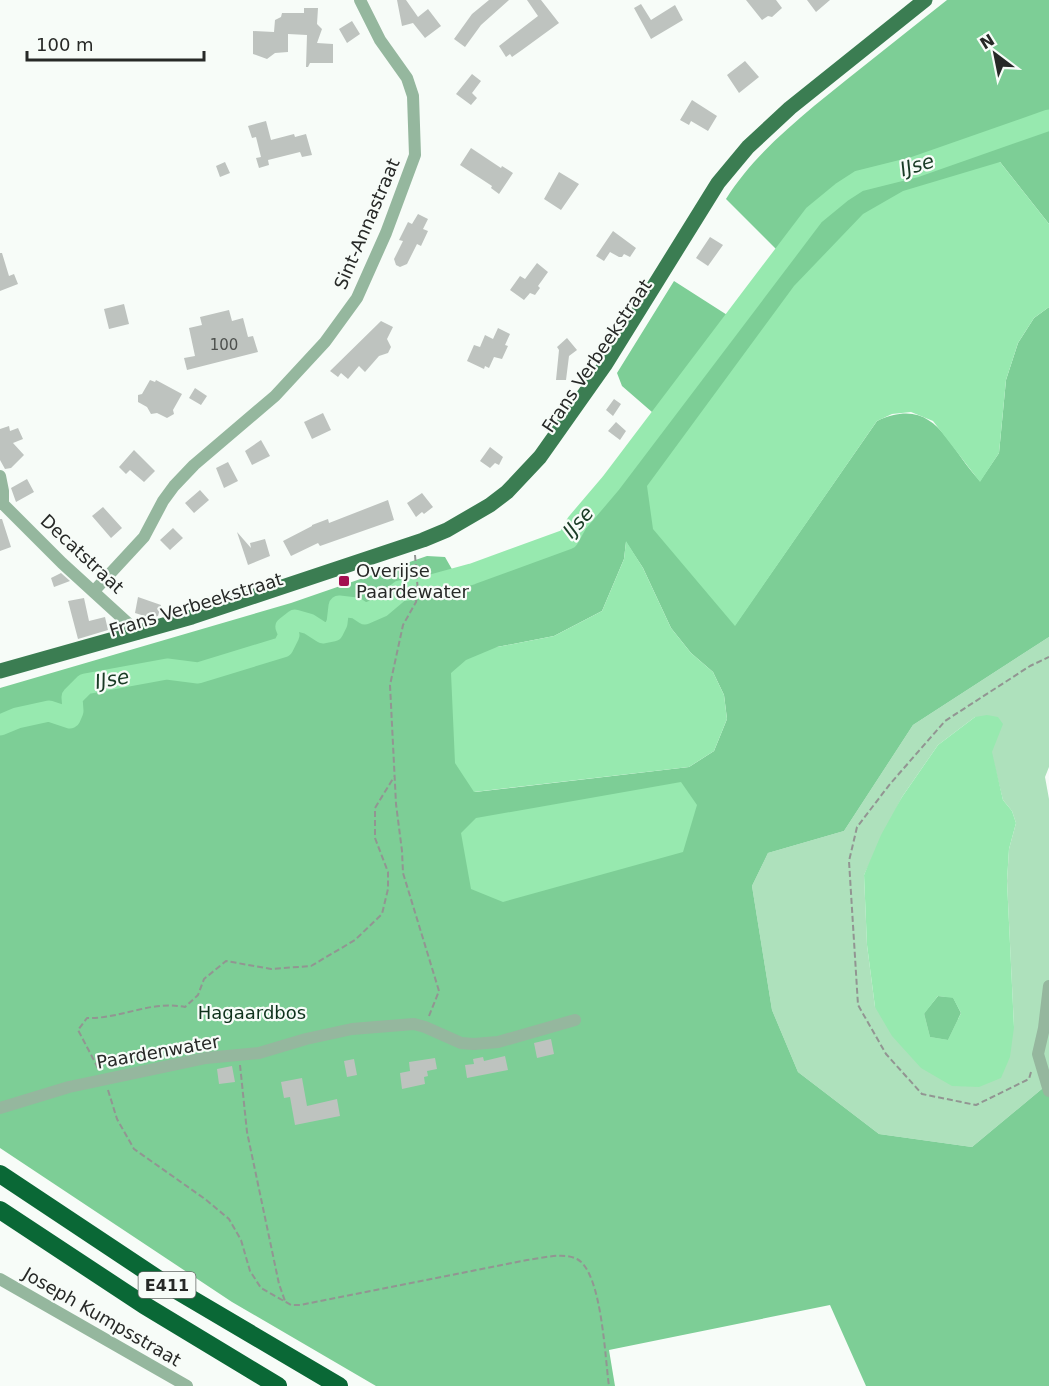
<svg xmlns="http://www.w3.org/2000/svg" width="1049" height="1386" viewBox="0 0 1049 1386" font-family="'DejaVu Sans',sans-serif">
	<style>
		.green { fill: #aee1bc; fill-rule: evenodd }
		.forest { fill: #7dce96; fill-rule: evenodd }
		.water { fill: #97e9af; fill-rule: evenodd }
		.lines { fill: none; stroke-linecap: round; stroke-linejoin: round }
		.river { stroke: #97e9af; stroke-width: 21 }
		.building { fill: #bec3bf }
		.path { stroke: #929592; stroke-width: 2; stroke-dasharray: 6 3; stroke-linecap: butt }
		.minor { stroke: #95b79e; stroke-width: 12 }
		.major { stroke: #3b7d52; stroke-width: 15 }
		.highway { stroke: #0a6836; stroke-width: 18 }
		.poi-dot { fill: #a31051; stroke: #f7fcf8; stroke-width: 2 }
		.labels { text-anchor: middle; stroke-width: 4.5; stroke-linejoin: round; paint-order: stroke }
		.number-label { font-size: 15px; fill: #4d504d }
		.shield { fill: #f7fcf8; stroke: #656866; stroke-width: 1.5 }
		.shield-label { font-size: 16px; font-weight: bold; fill: #272927 }
		.street-label { font-size: 18px; fill: #272927; stroke: #f7fcf8 }
		.poi-label { font-size: 18px; fill: #272927; stroke: #f7fcf8; text-anchor: start }
		.park-label { font-size: 18px; fill: #0f321c; stroke: #f7fcf8 }
		.water-label { font-size: 20px; font-style: italic; fill: #193b25; stroke: #f7fcf8 }
	</style>
	<rect width="100%" height="100%" fill="#f7fcf8"/>
	<path class="green" d="M1049,637v130l-4,10 4,22v284l-77,64 -93,-13 -81,-62 -26,-62 -20,-124 16,-33 76,-22 69,-106zM975,717l16,35 12,48 9,11 4,12 -7,26 -2,32 7,146 -139,-20 -8,-62 -3,-70 38,-78 36,-52z"/>
	<path class="forest" d="M947,0h102v224l-49,-62 -265,463 142,-204c59,-27 70,26 103,60l19,-28 7,-73 12,-37 16,-25 15,-11v330l-136,88 -69,106 -76,22 -16,33 20,124 26,62 81,62 93,13 77,-64v303h-183l-36,-81 -221,45 6,36h-239l-144,-84 -232,-154v-460l291,-85 136,-47 18,1 12,21 111,-39 9,-16 34,-40 49,-64 -38,-33 -5,-13 57,-92 61,39 48,-64 -57,-57c23,-37 55,-65 88,-93 44,-36 89,-71 133,-106zM626,542l17,26 28,60 20,25 22,19 11,23 3,24 -13,32 -25,16 -214,25 22,-145 57,-11 48,-25 22,-52z
		M938,996l15,1 8,16 -13,27 -18,-3 -6,-24z"/>
	<path class="water" d="M1000,162l49,62v83l-15,11 -16,25 -12,37 -7,73 -19,29 -47,-61 -22,-9 -19,2 -15,7 -142,205 -82,-97 -6,-43 147,-200 69,-72 40,-23z
		M626,541l17,27 28,60 20,25 22,19 11,23 3,24 -13,32 -25,16 -215,25 -19,-29 -4,-90 15,-13 31,-13 57,-11 48,-25 22,-52z
		M987,715l11,2 5,7 -11,28 11,48 9,11 4,12 -7,26 -2,32 7,146 -4,30 -9,21 -22,9 -27,-1 -31,-18 -29,-32 -17,-29 -8,-62 -3,-70 17,-40 21,-38 36,-52 37,-28zM938,996l15,2 8,15 -13,27 -18,-3 -6,-23z
		M681,782l16,23 -14,47 -180,50 -32,-13 -10,-56 15,-15z"/>
	<g class="lines">
		<path class="river" d="M0,725l17,-7 32,-7 21,7 3,-7 -1,-14 13,-13 82,-15 31,4 85,-26 6,-12 -3,-8 9,-7 14,4 14,9 10,-2 4,-8 2,-17 17,2 9,6 16,-7 19,-16 21,-3 51,-14 96,-35 9,-16 34,-40 203,-268 28,-23 17,-11 56,-14 134,-47"/>
	</g>
	<path class="building" d="M397,0h9l12,17 10,-8 13,17 -16,12 -12,-15 -11,3z
		M489,0h20l-28,25 -16,22 -11,-8 18,-25z
		M527,0h14l18,23 -37,27 -10,7 -2,-3 -4,3 -7,-11 39,-30z
		M746,0h30l6,8 -10,9 -4,-1 -6,4z
		M807,0h23l-14,12z
		M641,4l10,16 24,-15 8,15 -32,19 -17,-31z
		M304,8h14l-1,16 5,5 -5,14 16,1v19h-23l-2,4h-2l1,-32 -19,-1v18l-13,1 -8,6 -14,-5v-23l21,1 1,-12 6,-3 1,-4h22z
		M352,21l8,13 -13,9 -8,-14z
		M745,61l14,16 -20,16 -12,-18z
		M472,74l9,7 -9,12 5,5 -6,7 -15,-11z
		M692,100l25,16 -9,15 -17,-10 -2,4 -9,-5z
		M266,121l5,19 23,-6 1,3 11,-3 6,21 -10,2 -2,-5 -32,8 1,5 -10,3 -3,-10 5,-1 -5,-20 -4,1 -4,-12z
		M471,148l30,20 1,-2 11,7 -14,21 -8,-6 1,-2 -32,-21z
		M225,162l5,11 -10,4 -4,-11z
		M559,172l20,12 -18,26 -17,-11z
		M418,214l10,5 -5,10 5,2 -7,15 -4,-2 -10,20 -7,3 -4,-2 -2,-6 9,-18 -4,-1 9,-18 4,2z
		M613,231l23,17 -6,9 -6,-3 -2,3h-3l-9,-5 -6,9 -8,-5z
		M710,237l13,8 -15,21 -12,-8z
		M0,253h2l7,23 5,-2 4,10 -18,7z
		M537,263l11,9 -10,14 2,2 -5,7 -5,-2 -6,7 -14,-10 10,-14 5,3z
		M124,304l5,20 -20,5 -5,-20z
		M229,310l3,11 11,-3 5,19 5,-1 5,16 -71,18 -3,-12 11,-2 -6,-28 13,-3 -2,-8z
		M381,321l12,6 -6,12 4,8 -3,6 -9,3 -14,16 -6,-6 -11,13 -7,-6 -3,4 -8,-6z
		M498,328l12,6 -5,11 3,1 -6,13 -8,-2 -5,11 -4,-2 -1,3 -17,-8 7,-16 6,2 5,-12 8,4z
		M567,338l10,12 -8,6 -3,24h-10l3,-30 -2,-3z
		M150,380l5,2 1,-2 26,14 -9,16 1,4 -7,4 -10,-5 -6,1 -4,-7 -9,-5v-7l4,-1z
		M195,388l12,8 -6,9 -12,-7z
		M614,399l7,5 -8,12 -7,-6z
		M323,413l8,17 -19,9 -8,-17z
		M616,422l10,9 -6,9 -12,-9z
		M9,426l1,5 8,-3 5,11 -10,4 11,12 -13,13 -6,1 -5,-9v-31z
		M261,440l9,16 -18,9 -7,-14z
		M490,447l13,10 -4,8 -4,-2 -5,5 -10,-7z
		M134,450l21,21 -11,11 -14,-12 -4,4 -7,-7z
		M228,462l10,19 -14,7 -8,-20z
		M27,479l7,13 -18,10 -5,-14z
		M200,490l9,10 -15,13 -9,-10z
		M422,493l11,14 -9,7 -2,-2 -6,5 -9,-14z
		M388,500l6,20 -74,26 -2,-3 -27,13 -8,-15 29,-15v-1l16,-6 1,4z
		M103,507l19,21 -11,10 -19,-22z
		M0,519h2l9,28 -11,4z
		M173,528l10,10 -13,12 -10,-10z
		M237,532l14,16 -1,-5 15,-4 5,17 -22,9z
		M61,573l9,8 -16,6 -3,-9z
		M138,597l23,8 -3,11 -7,2 -16,-5z
		M84,598l5,23 16,-4 3,13 -30,9 -10,-38z
		M551,1039l3,15 -17,4 -3,-15z
		M505,1056l3,14 -41,8 -2,-13 9,-1 -1,-5 10,-2 1,4z
		M435,1058l2,11 -10,2 1,5 -4,1 1,7 -23,5 -2,-16 10,-2 -1,-9z
		M354,1059l3,16 -10,2 -3,-16z
		M232,1066l3,16 -16,2 -2,-15z
		M302,1078l5,28 30,-7 3,17 -45,9 -5,-28 -6,1 -3,-16z"/>
	<g class="lines">
		<path class="path" d="M415,555l3,37 -2,10 -13,23 -13,60 6,119 6,47 1,22 36,118 -10,25
			M240,1065l7,67 32,152 6,17
			M98,1068l-20,-38 9,-12c34,1 64,-18 98,-11l13,-12 6,-16 22,-18 45,8 40,-3 44,-26 27,-26 6,-25v-17l-13,-34v-30l19,-31
			M1031,1072l-2,7 -53,26 -54,-11 -36,-40 -28,-49 -9,-144 8,-34 33,-43 55,-63 85,-55 19,-9
			M108,1090l9,29 17,30 71,50 24,20 12,21 9,31 11,17 30,17h9l227,-45c16,-2 36,-8 50,-1 25,13 28,100 32,127"/>
		<path class="minor" d="M0,476l3,15v13
			M0,504h3l59,59 69,63 6,8
			M94,591l50,-54 19,-36 11,-15 20,-21 81,-69 50,-54 32,-44 29,-65 29,-78 -2,-59 -6,-18 -27,-38 -20,-40
			M1049,986l-5,42 -6,26 11,37
			M0,1108l69,-21 137,-29 53,-5 47,-14 46,-10 62,-5 11,3 36,16 13,1 24,-2 77,-22
			M0,1279l187,107"/>
		<path class="major" d="M0,671l192,-54 231,-77 24,-10 43,-25 17,-13 33,-35 65,-92 113,-182 30,-36 42,-39 135,-108"/>
		<path class="highway" d="M0,1174l161,107 178,105
			M0,1210l144,95 134,81"/>
	</g>
	<rect class="poi-dot" x="338" y="575" width="12" height="12" rx="3"/>
	<g class="labels">
		<g class="number-label">
			<text x="224" y="350">100</text>
		</g>
		<rect class="shield" x="138.5" y="1272" width="57" height="26" rx="4.5"/>
		<g class="shield-label">
			<text x="167" y="1291">E411</text>
		</g>
		<g class="street-label">
			<text transform="translate(367 224) rotate(-67)" y="6">Sint-Annastraat</text>
			<text transform="translate(597 356) rotate(-56)" y="6">Frans Verbeekstraat</text>
			<text transform="translate(82 554) rotate(43)" y="6">Decatstraat</text>
			<text transform="translate(196 605) rotate(-17)" y="6">Frans Verbeekstraat</text>
			<text transform="translate(158 1052) rotate(-10)" y="6">Paardenwater</text>
			<text transform="translate(102 1317) rotate(30)" y="6">Joseph Kumpsstraat</text>
		</g>
		<g class="poi-label">
			<text x="356" y="577">Overijse<tspan x="356" dy="21">Paardewater</tspan></text>
		</g>
		<g class="park-label">
			<text x="252" y="1019">Hagaardbos</text>
		</g>
		<g class="water-label">
			<text transform="translate(917 165) rotate(-17)" y="7">IJse</text>
			<text transform="translate(578 522) rotate(-48)" y="7">IJse</text>
			<text transform="translate(112 679) rotate(-10)" y="7">IJse</text>
		</g>
	</g>
	<g transform="translate(995 54) rotate(328)" stroke="#f7fcf8" stroke-width="4.5" paint-order="stroke">
	<path d="M0-4.5L10 22L0 15L-10 22Z" fill="#272927"/>
	<text y="-9" font-size="16" font-weight="bold" text-anchor="middle" fill="#272927">N</text>
	</g>
	<path d="M27 51v9h177v-9" fill="none" stroke="#272927" stroke-width="3"/>
	<text x="36" y="51" font-size="18" fill="#272927" stroke="#f7fcf8" stroke-width="4.5" paint-order="stroke">100 m</text>
</svg>
